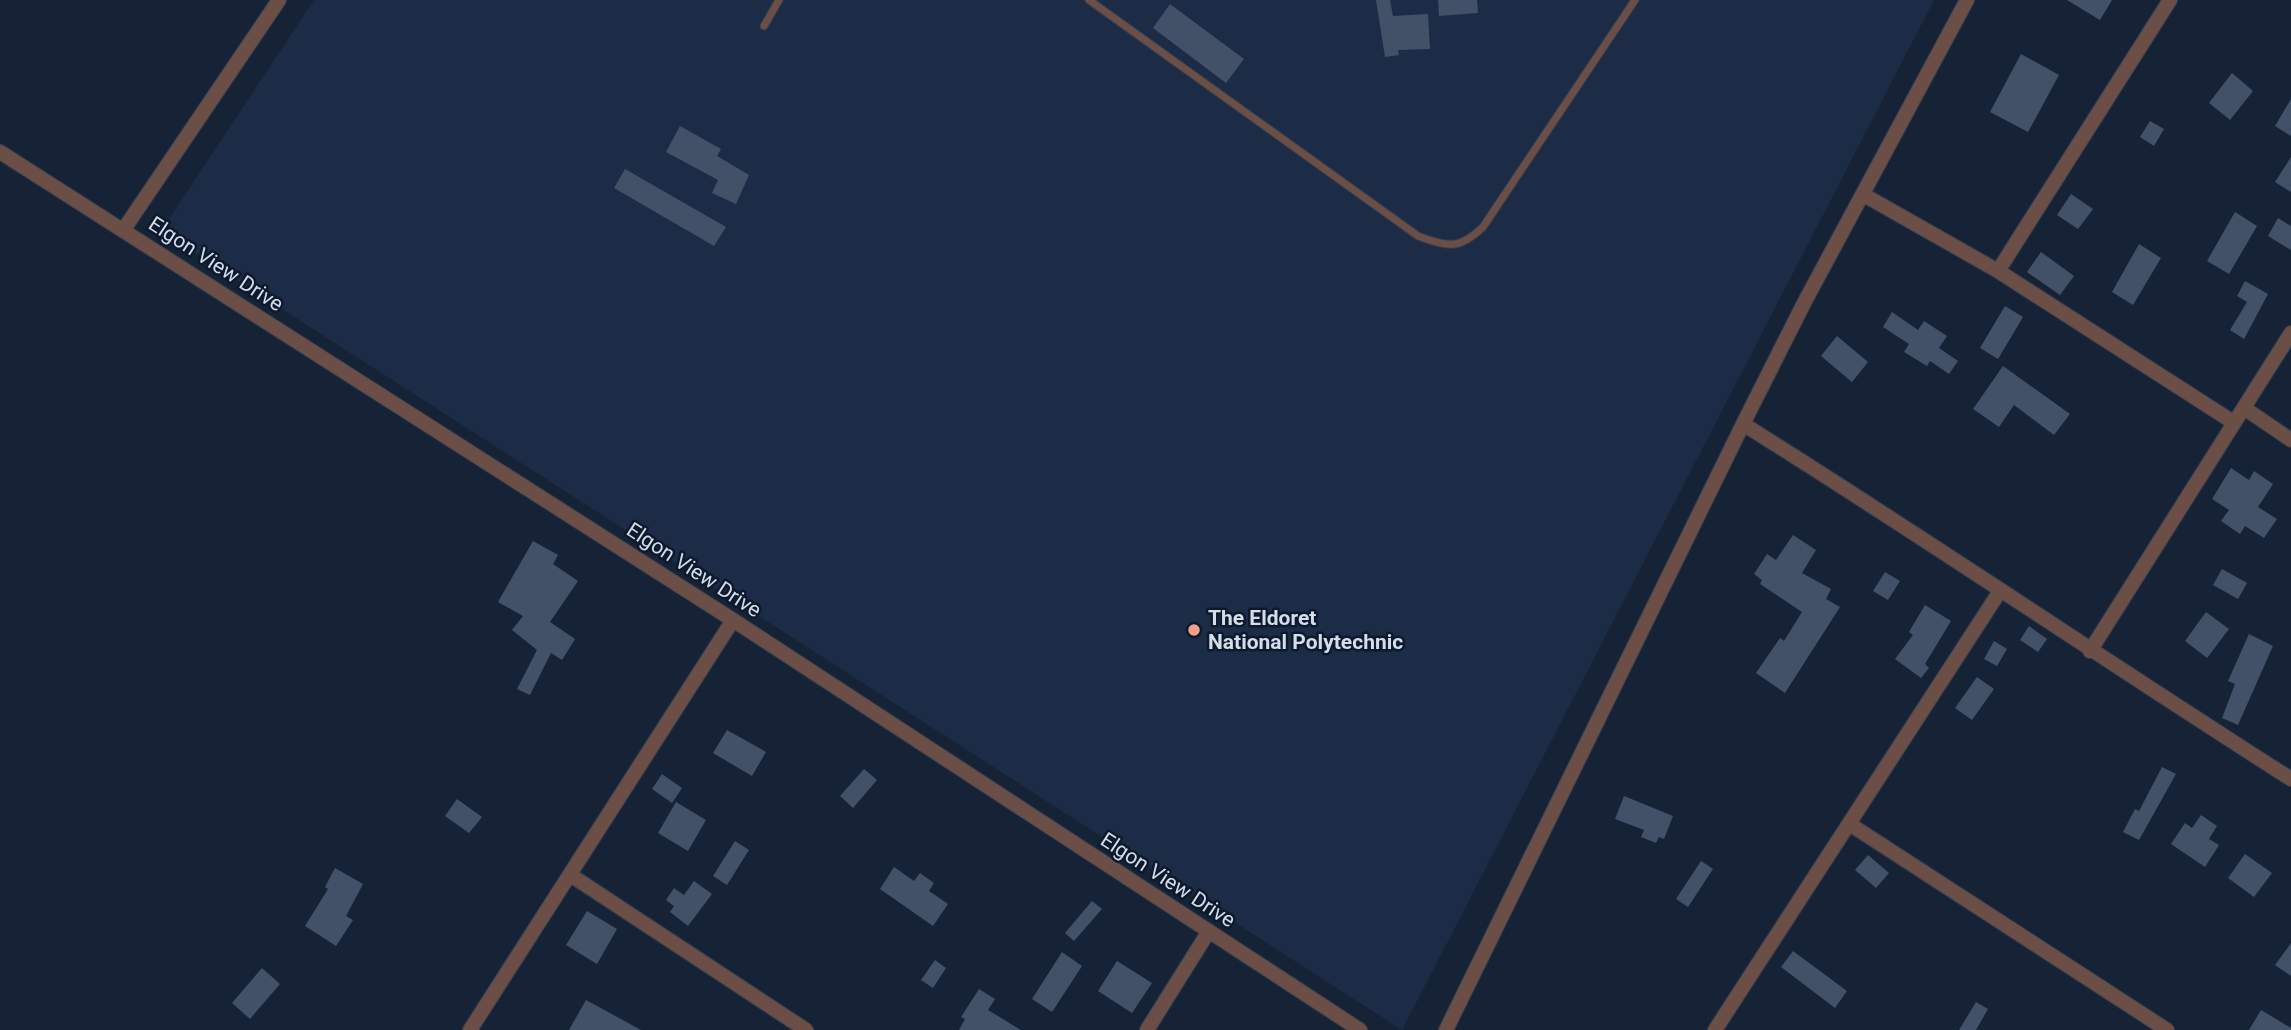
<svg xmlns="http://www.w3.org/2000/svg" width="2291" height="1030" viewBox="0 0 2291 1030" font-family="Roboto,sans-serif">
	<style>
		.built { fill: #1c2c46 }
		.building { fill: #435168 }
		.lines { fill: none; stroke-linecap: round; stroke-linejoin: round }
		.lane-casing { stroke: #313d50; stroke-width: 9 }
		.street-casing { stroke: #313d50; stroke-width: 16 }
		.lane { stroke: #6b4e45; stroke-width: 7 }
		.street { stroke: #6b4e45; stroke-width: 14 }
		.poi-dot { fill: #f39f85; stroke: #0d192d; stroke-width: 2.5 }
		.labels { text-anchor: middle; stroke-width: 5; stroke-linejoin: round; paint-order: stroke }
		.street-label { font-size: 21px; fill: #d5ddeb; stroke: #0d192d }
		.poi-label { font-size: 21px; font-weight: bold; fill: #d5ddeb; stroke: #0d192d; text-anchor: start }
	</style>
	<rect width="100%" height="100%" fill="#162337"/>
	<path class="built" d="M314,0h1620l-532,1030 -1241,-799z"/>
	<path class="building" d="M1376,0h14l3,16 35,-2 2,35 -32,1 1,5 -14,2z
		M1438,0h39l1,13 -39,3z
		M2067,0h45l-12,20z
		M1170,4l74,55 -18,24 -73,-55z
		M2021,54l38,21 -31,57 -38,-20z
		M2232,73l21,18 -23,29 -21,-17z
		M2291,99v37l-16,-10z
		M2150,121l14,8 -10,17 -14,-9z
		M680,126l41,23 -4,7 32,19 -13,29 -24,-11 6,-13 -52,-28z
		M2291,157v35l-16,-10z
		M625,169l101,58 -12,19 -100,-58z
		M2071,194l22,15 -15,20 -21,-14z
		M2235,212l22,14 -28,48 -22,-13z
		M2278,218l13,8v24l-23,-14z
		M2139,244l22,14 -28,47 -21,-13z
		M2041,252l33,24 -14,19 -33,-23z
		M2245,281l23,13 -24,45 -14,-9 17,-28 -10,-6z
		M2005,306l18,11 -25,42 -18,-11z
		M1892,312l26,18 6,-9 23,15 -8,12 19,13 -9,13 -19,-13 -3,5 -23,-14 5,-8 -26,-17z
		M1837,336l31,26 -16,20 -31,-26z
		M2003,366l67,48 -16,21 -40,-30 -15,22 -26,-18z
		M2231,468l18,12 5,-9 19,13 -15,23 19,12 -13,19 -19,-12 -5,8 -19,-13 8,-11 -17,-11z
		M1793,535l23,15 -14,23 29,16 -5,10 14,8 -55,86 -29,-20 24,-35 4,3 18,-29 -42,-28 2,-4 -8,-6 13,-20 9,6z
		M533,541l25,14 -5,9 25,17 -28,41 25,17 -13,21 -11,-7 -21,42 -13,-6 20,-39 -25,-20 11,-14 -25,-14z
		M2222,569l25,14 -9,16 -25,-14z
		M1885,572l15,9 -12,19 -15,-9z
		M1925,605l26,16 -26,43 4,4 -8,10 -26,-19 18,-24 -4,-3z
		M2206,612l23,17 -22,29 -22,-17z
		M2029,626l18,13 -9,13 -18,-12z
		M2249,634l24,12 -35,79 -16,-7 13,-34 -7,-3z
		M1994,641l13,8 -10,17 -13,-7z
		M1977,677l17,12 -22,31 -17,-12z
		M727,730l39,22 -14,24 -39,-23z
		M2162,767l14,7 -37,66 -16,-8 12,-23 4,2z
		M864,769l13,11 -24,28 -13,-12z
		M662,774l20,14 -10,15 -20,-14z
		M1624,796l49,20 -9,23 -5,-2 -3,6 -15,-6 3,-7 -29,-11z
		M457,799l25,18 -13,16 -24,-17z
		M676,802l30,18 -18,31 -30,-18z
		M2201,815l16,11 -8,13 10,6 -14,22 -34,-23 14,-21 7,5z
		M735,841l14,9 -22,35 -14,-9z
		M2245,854l27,19 -18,24 -26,-19z
		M1868,855l21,18 -13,15 -21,-18z
		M1701,861l12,8 -25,38 -12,-8z
		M894,867l20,14 6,-8 14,10 -5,8 19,13 -15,22 -53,-37z
		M335,868l28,16 -17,32 7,4 -17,26 -31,-20 23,-37 -3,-2z
		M694,881l18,13 -24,32 -18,-14 4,-6 -8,-6 8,-12 10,7z
		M1092,901l10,8 -28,32 -9,-8z
		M587,911l30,18 -20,35 -31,-19z
		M2291,943v33l-16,-11z
		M1793,951l54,40 -12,17 -54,-41z
		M1062,952l20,14 -30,46 -20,-13z
		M935,960l11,8 -13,20 -12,-8z
		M1117,961l35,22 -20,30 -34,-22z
		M262,968l18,16 -30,35 -18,-16z
		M979,989l16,10 -7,11 33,20h-62l6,-11 -4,-2z
		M586,1000l55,30h-72z
		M1976,1002l12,7 -12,21h-17z
		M2261,1010l30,18v2h-42z"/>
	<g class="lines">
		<g class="lane-casing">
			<path id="lane" d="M1089,0l329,236c30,11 41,14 65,-9l152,-227
				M764,26l15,-26"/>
		</g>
		<g class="street-casing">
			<path id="street" d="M0,152l733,468 627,410
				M1864,195l134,76 235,151
				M124,229l155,-229
				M1998,271l172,-271
				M2244,408l47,32
				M1743,424c184,115 364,238 548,355
				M2090,651l201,-318
				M1851,825l316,205
				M572,876l234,154
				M470,1030l263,-410
				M1147,1030l62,-99
				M1446,1030l297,-606 61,-121 163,-303
				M1715,1030l285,-439"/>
		</g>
		<use href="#lane" class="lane"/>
		<use href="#street" class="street"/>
	</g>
	<circle class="poi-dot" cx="1194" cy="630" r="7"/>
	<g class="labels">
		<g class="street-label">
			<text transform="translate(216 264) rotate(33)" y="7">Elgon View Drive</text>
			<text transform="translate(694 570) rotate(33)" y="7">Elgon View Drive</text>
			<text transform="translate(1168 880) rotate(33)" y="7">Elgon View Drive</text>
		</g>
		<g class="poi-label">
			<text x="1208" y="625">The Eldoret<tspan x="1208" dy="24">National Polytechnic</tspan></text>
		</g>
	</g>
</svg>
